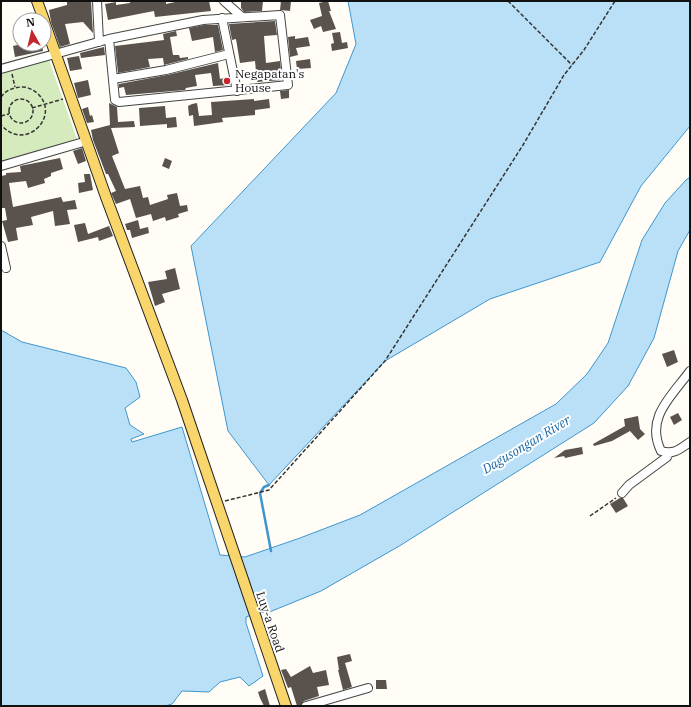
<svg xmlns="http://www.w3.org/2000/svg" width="691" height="707" viewBox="0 0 691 707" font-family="'IBM Plex Serif',serif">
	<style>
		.green { fill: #d5ebbd }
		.water { fill: #b9e0f7; stroke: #3f96cf }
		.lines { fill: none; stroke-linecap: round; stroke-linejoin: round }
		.stream { stroke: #3f96cf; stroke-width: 2.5 }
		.building { fill: #5a524d }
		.minor-casing { stroke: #444; stroke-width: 10 }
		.major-casing { stroke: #222; stroke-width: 12 }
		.path { stroke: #333; stroke-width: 1.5; stroke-dasharray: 4 2; stroke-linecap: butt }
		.minor { stroke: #fff; stroke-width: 8 }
		.major { stroke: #f9d66b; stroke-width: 10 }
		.poi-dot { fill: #c4262e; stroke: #fff; stroke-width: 1.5 }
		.labels { text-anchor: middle; stroke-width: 4; stroke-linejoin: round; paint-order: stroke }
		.poi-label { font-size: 12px; fill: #111; stroke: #fff; text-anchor: start }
		.street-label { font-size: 12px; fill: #111; stroke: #fff }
		.water-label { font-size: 13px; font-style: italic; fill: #1768a6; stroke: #fff }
	</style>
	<rect width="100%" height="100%" fill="#fffdf5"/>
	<path class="green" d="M49,60l28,79 -76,22v-89z"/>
	<path class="water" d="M348,1h342v125l-49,60 -41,76 -110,37 -105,62 -116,124 -41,-54 -37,-185 145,-153 20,-49z
		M690,177v53l-12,21 -24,87 -26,48 -34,37 -193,122 -80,46 -54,22 -7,-1 -14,5v6l17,53 -14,10 -9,-9 -20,5 -11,10 -27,-1 -10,13 -7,2h-164v-376l21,12 104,26 10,14 4,15 -15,11 5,17 14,9 -13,5 1,3 50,-15 38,128 25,2 55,-19 60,-23 196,-111 31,-30 21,-31 34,-103 23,-37 21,-23z"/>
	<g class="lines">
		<path class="stream" d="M269,485l-5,2 -4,6 11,58"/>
	</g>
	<path class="building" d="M67,1h24l2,32 -10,-11 -18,2 5,20 -10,3 -9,-25 -2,-12 18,-5z
		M130,1h36v3l14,-3h29l2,10 -56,6 -1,-6 -46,9 -3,-16 11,-2v3l14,-2z
		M241,1h22l-1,10 -18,1 -3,-4z
		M281,1h10l-1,10 -10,-1z
		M328,1l3,10h-2l7,18 -13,3 -2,-6 -7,3 -4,-9 12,-4 -3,-13z
		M275,21l2,14 -13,1 2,27 14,-2 2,19 -25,2 -2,-21 -15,2 -4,-24 -4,1 -3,-16z
		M204,25h14l5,25 -8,2 -2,-15 -21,4 -3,-13z
		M176,31l1,5 -7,1 3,18h6l1,3 8,-1v2l-24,6 -1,-7 -15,1 2,8 -32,6 -3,-27 49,-6 -1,-6z
		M340,32l2,11 5,-1 1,6 -16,3 -1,-7 3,-1 -2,-10z
		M295,36v3l13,-2 2,9 -14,2 2,7 -8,2 -2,-20z
		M22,44h20l1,7 -28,6 -2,-11z
		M104,47l1,8 -24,3 -1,-5z
		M79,56l3,13 -12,2 -3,-13z
		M310,59l1,9 -14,1 -1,-8z
		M218,63l2,16 8,-2 2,8 -17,1 -2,-13 -16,2 2,11 -11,2 -1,2 -59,5 -2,-8 -5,1v-4l48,-9z
		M88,80l3,15 -13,3 -4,-15z
		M289,90v8l-8,1 -1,-8z
		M254,99v2l15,-2 1,9 -15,2v5l-33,3 1,4 -29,4 -1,-11 -4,1 -1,-10 4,-2 5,-1 2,13 13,-1 -1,-13z
		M109,103l8,4 1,15 16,-1 1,6 -24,1 8,25 -7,3 13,33 15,-3 3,12 5,-1 2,8 18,-6 -1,-4 10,-2 3,13 7,-1 1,6 -10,3 1,3 -13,4 -1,-4 -12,4 -2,-7 -15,4 -6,-19 -14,5 -5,-11 5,-2 -8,-17h-2l-13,-34 -2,-10 19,-5z
		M165,106l1,12 10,-1 1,10 -10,1v-4l-27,2 -1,-18z
		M88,107l2,9 2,-1 2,7 -7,1 -5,-14z
		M82,148l4,13 -8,3 -5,-13z
		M60,158l3,11 -12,4v3l-7,3 1,4 -17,5 -2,-7 -17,2 4,24 48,-10 2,5 12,-2 2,9 -10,1 3,14 -15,2 -2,-15 -22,6 2,8 -17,3 2,12 -10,2 -6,-21 5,-1 -2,-12h-4v-32l5,-1v-2l15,-1 -1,-6z
		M165,158l7,3 -3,8 -7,-3z
		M84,174h6l3,16 -14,3 -1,-10 7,-1z
		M138,220l2,9 8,-2 1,6 -17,5 -2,-8h-3l-2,-6z
		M85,223l3,11 21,-8 4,10 -14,5 -1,-4 -20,5 -4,-17z
		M175,268l5,21 -18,5 3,8 -10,4 -7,-24 19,-3 -2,-8z
		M674,350l4,12 -11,5 -5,-13z
		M678,413l4,7 -8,5 -4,-8z
		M638,416l2,13 5,5 -7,6 -8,-9 -18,10 -18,5 -1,-2 32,-18 -1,-7z
		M582,447l1,7 -18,4 -1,-2 -10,2 11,-8z
		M620,498h3l5,8 -12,7 -6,-9z
		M350,654l2,7 -7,2 7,24 -9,3 -5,-20h1l-2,-13z
		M310,666l3,7 13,-3 3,15 -12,2 2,9 -15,5 -3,5h-4l-6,-19 -3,1 -7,-18 5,-1 5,8z
		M376,680h10l1,9h-11z
		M265,689l5,17h-6l-4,-8 -2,-6z"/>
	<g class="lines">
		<g class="minor-casing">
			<path id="minor" d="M97,1l2,41
				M224,1l18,16
				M222,18l15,73
				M1,69l108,-30 94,-19 77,-5 8,70 -169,17 -4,-2 -6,-61
				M113,79l53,-9 63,-16
				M1,166l86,-25
				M1,246l5,22
				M690,371c-19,26 -45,47 -29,80 13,4 19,-2 29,-9
				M622,493l7,-8 38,-28 2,-4
				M306,706l62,-18"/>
		</g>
		<g class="major-casing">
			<path id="major" d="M37,1l7,19
				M44,21l62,176 76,203 104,306"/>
		</g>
		<path class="path" d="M508,1l64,64
			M12,74l3,13
			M1,97c5,-7 13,-10 22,-10 5,0 10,3 14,6 25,22 -11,60 -36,32
			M9 111a12 12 0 1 1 24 0a12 12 0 1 1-24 0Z
			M32,108l31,-9
			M1,116l8,-2
			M225,501l44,-11 116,-129 138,-216 41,-70 20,-25 31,-49
			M590,516l26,-18"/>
		<use href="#minor" class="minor"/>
		<use href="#major" class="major"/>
	</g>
	<circle class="poi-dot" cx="227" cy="81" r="4"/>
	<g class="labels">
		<g class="poi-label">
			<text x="235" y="78">Negapatan's<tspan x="235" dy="14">House</tspan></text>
		</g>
		<g class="street-label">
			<text transform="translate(270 622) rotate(71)" y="4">Luy-a Road</text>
		</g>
		<g class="water-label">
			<text transform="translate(526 444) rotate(-31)" y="5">Dagusongan River</text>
		</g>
	</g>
	<rect width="691" height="707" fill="none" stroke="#111111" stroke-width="4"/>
	<g transform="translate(32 32) rotate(352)"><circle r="19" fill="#ffffff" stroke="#a0a0a0"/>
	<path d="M0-3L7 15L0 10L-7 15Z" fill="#c4262e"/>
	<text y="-6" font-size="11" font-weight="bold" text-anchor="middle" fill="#111111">N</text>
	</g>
</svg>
